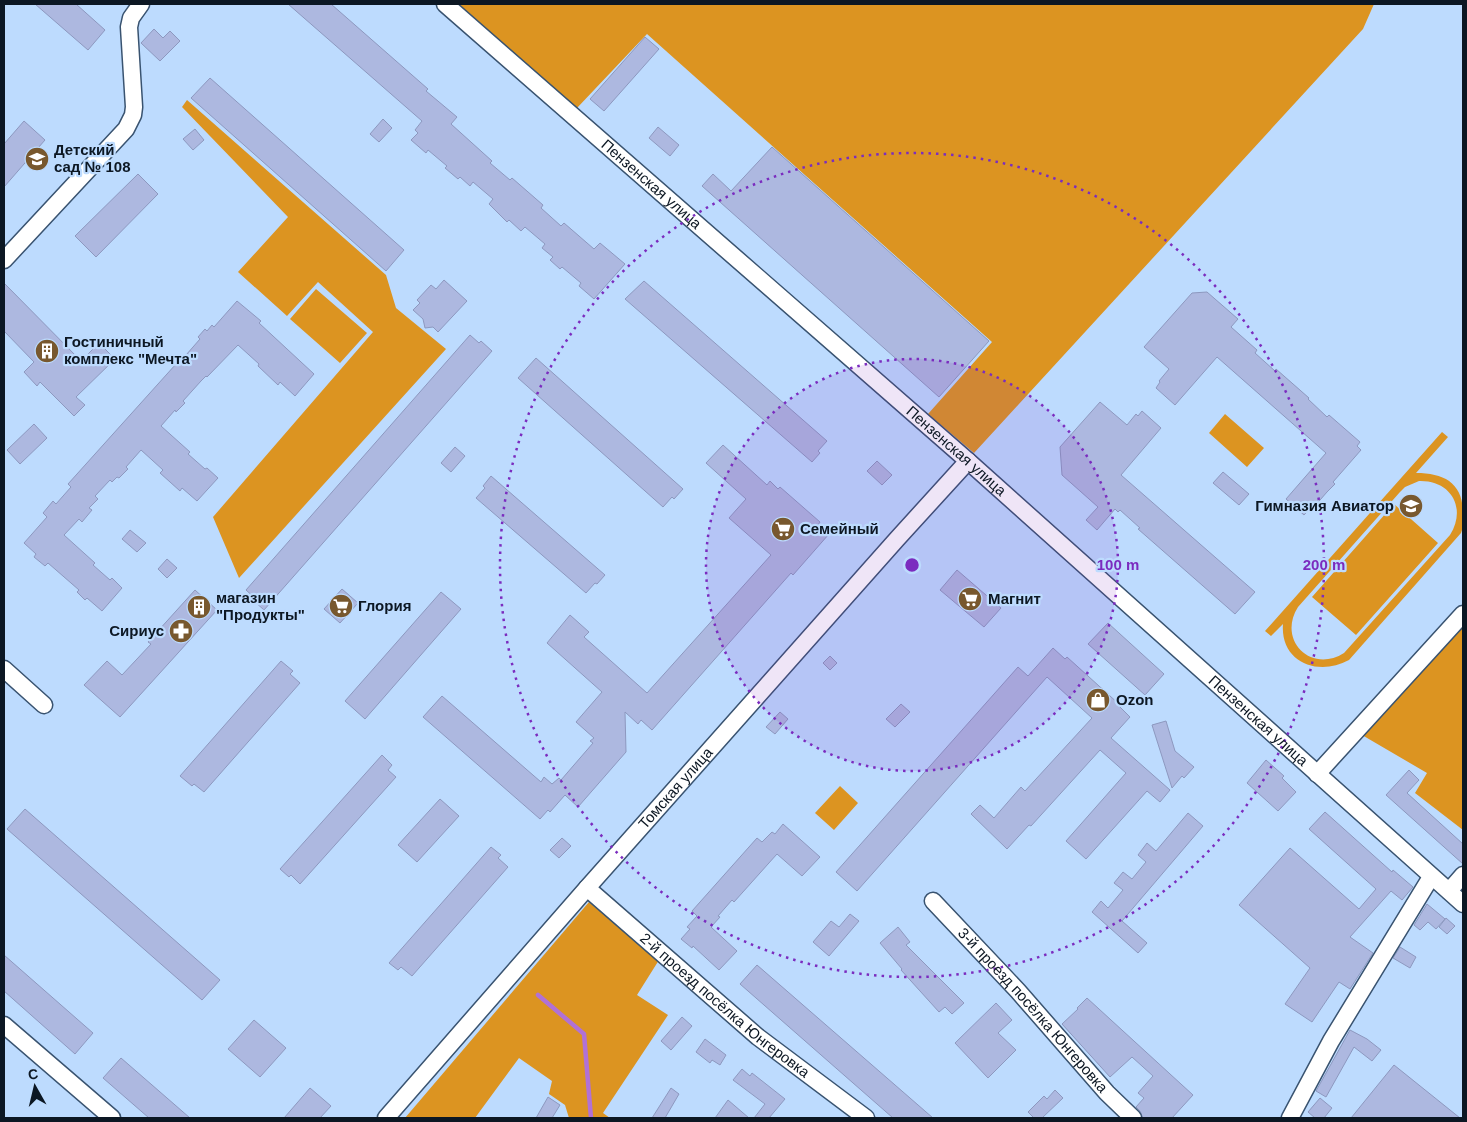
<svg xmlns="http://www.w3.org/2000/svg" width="1467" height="1122" viewBox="0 0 1467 1122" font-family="Arial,sans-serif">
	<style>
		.green { fill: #dc9421; fill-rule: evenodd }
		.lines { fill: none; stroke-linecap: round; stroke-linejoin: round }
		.stream { stroke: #b171d5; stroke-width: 4.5 }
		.building { fill: #adb8e0; stroke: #8d98bf }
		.minor-casing { stroke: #395370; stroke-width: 19 }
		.minor { stroke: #fff; stroke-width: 16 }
		.ring { fill: none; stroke: #7b2cbf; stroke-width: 2.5; stroke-dasharray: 2.5 5 }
		.labels { text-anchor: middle; stroke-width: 4.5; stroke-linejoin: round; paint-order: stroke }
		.poi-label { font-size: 15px; font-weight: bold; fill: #0c1723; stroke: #bddbfe; text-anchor: start }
		.street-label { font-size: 15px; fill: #0c1723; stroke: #bddbfe }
		.centre { fill: #7b2cbf; stroke: #bddbfe; stroke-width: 2.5 }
		.ring-label { font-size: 15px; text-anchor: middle; font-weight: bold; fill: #7b2cbf; stroke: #bddbfe; stroke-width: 4.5; stroke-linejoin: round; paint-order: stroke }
	</style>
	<rect width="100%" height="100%" fill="#bddbfe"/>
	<path class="green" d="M458,4h916l-11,25 -389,424 -46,-39 64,-72 -345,-308 -70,74z
		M187,100l199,175 10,33 50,41 -207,229 -26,-61 160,-185 -55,-50 -31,34 -49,-44 50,-55 -106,-110z
		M316,289l51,44 -27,30 -50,-44z
		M1225,414l39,34 -17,19 -38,-34z
		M1442,432l6,5 -32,36c28,0 47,10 47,40 0,7 1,13 -2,20l-112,127c-31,17 -69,2 -66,-36l-12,12 -6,-5zM1419,481c32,-1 48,27 31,54l-106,118c-33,21 -67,-13 -46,-46l102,-115 5,-5z
		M1394,504l44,39 -82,92 -44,-38z
		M1463,627v203l-48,-37 12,-20 -65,-38z
		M840,786l18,17 -24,27 -19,-17z
		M589,902l70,58 -22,35 31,20 -65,98 7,5h-41l-4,-13 -16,-11 3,-13 -33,-23 -44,60h-70z"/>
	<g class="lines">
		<path class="stream" d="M538,995l46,39 7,84"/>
	</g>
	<path class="building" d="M35,4h41l29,26 -17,20z
		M288,4h43l97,85 -2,2 31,26 -6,7 41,37 -2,2 20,17 2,-2 31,27 -2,3 20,18 3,-3 30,26 6,-6 25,21 -31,35 -15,-13 2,-3 -19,-16 -2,2 -10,-9 3,-3 -11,-9 3,-4 -20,-17 -4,4 -12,-11 -2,2 -18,-18 4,-5 -20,-17 -3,4 -10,-9 -2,2 -13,-11 2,-2 -19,-16 -2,3 -15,-13 7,-7 -3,-3 7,-9z
		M154,29l9,9 7,-7 10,10 -20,20 -19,-18z
		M645,37l14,12 -55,62 -14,-12z
		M210,78l194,172 -18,21 -195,-173z
		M383,119l9,9 -13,14 -9,-8z
		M24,121l21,19 -41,47v-43z
		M658,127l21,18 -9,11 -21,-18z
		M195,129l9,11 -11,10 -10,-11z
		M772,147l217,194 -50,56 -237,-211 11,-12 18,17z
		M138,174l20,20 -62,63 -21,-21z
		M444,280l23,21 -29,31 -5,-5 -8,1 -2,-9 -10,-9 7,-7 -3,-3 14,-15 5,4z
		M644,281l183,160 -9,10 2,2 -8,9 -187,-163z
		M4,283l77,78 18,-18 16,16 -39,38 9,8 -11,11 -34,-34 -3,4 -13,-14 10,-10 -30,-31z
		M1207,292l31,27 -7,8 26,23 -2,3 20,18 1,-2 33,29 -1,1 19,18 2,-2 31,27 -3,4 4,4 -28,32 2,2 -8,8 -13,15 -1,-1 -9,9 -18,-16 40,-46 -109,-96 -42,48 -19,-17 4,-6 -1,-1 10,-12 -25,-22 48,-54z
		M237,301l24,20 -2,2 55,51 -19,22 -15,-14 -2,3 -20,-19 1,-2 -21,-19 -31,32 -1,-1 -5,5 -18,20 2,2 -9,9 -1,-2 -14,16 29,26 -2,2 17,15 2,-1 11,10 -21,23 -15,-13 -2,3 -20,-18 3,-3 -22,-20 -15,17 2,2 -9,9 -2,-1 -5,5 -2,-2 -15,16 3,3 -9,9 3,2 -10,12 -3,-3 -15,16 31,28 -2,2 17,15 2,-2 10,10 -20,23 -15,-13 -2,2 -8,-8 2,-2 -31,-27 -3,3 -11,-9 2,-3 -12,-11 23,-26 -4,-4 10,-12 3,3 15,-17 -3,-3 117,-130 1,1 14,-16 -2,-2 7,-8 2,2 5,-6 2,2z
		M470,335l9,8 2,-2 11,10 -228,259 -10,-9 2,-2 -10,-9z
		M536,358l147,131 -9,10 -2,-2 -9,10 -145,-129z
		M1100,402l27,23 9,-11 2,2 4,-5 19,17 -40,47 134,117 -20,22 -97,-85 2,-1 -20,-18 -2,2 -3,-3 -18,21 -11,-10 12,-13 -36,-32 -2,-28z
		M34,424l13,14 -27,26 -13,-14z
		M723,445l44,40 3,-4 8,8 2,-2 40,35 -2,3 11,9 -36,41 -2,-2 -139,157 -11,-10 -3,4 -13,-12 1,40 -48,55 -13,-12 -15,17 -2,-2 -8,9 -117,-102 19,-21 99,86 3,-5 8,7 7,-6 2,2 32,-37 -3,-2 4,-3 -18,-16 26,-30 -55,-49 23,-28 19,17 -5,5 63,56 124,-138 -42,-37 17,-19 -40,-36z
		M455,447l10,9 -14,16 -10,-9z
		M877,461l15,14 -10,10 -15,-14z
		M1223,472l26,22 -10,11 -26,-22z
		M491,476l114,99 -8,9 -2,-1 -9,10 -110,-95 9,-10 -2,-2z
		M130,530l16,13 -9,9 -15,-13z
		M167,559l10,9 -10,10 -9,-9z
		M957,570l44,38 -17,19 -44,-37z
		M342,589l16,14 -18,20 -16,-14z
		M195,590l22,20 -97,107 -36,-32 23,-24 15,14 29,-31 -3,-2z
		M441,592l20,17 -96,110 -20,-18z
		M1108,623l56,51 -19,21 -57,-51z
		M1053,648l12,11 2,-2 53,48 -1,1 11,11 -19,21 59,52 -10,12 -13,-11 -61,68 -20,-18 60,-68 -26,-23 -69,76 -2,-1 -22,24 -36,-35 9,-9 14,13 27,-31 4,4 67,-73 -45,-41 -190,214 -21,-19 182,-205 10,9z
		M830,656l7,7 -7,7 -7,-7z
		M281,661l12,10 -3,3 10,9 -96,109 -10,-8 -2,2 -12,-10z
		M901,704l9,8 -15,15 -9,-8z
		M780,712l8,7 -13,15 -9,-7z
		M1166,721l9,30 19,16 -10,11 -2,-2 -10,12 -20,-63z
		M382,755l10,10 -4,5 8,7 -96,107 -9,-9 -2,2 -9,-8z
		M1266,760l18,16 -2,2 14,14 -18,19 -31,-28z
		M1409,770l10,10 -12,13 56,51v20l-77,-69z
		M440,799l19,17 -42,46 -19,-17z
		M25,809l195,171 -18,20 -195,-171z
		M1325,812l67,60 1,-2 20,17 -11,13 -11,-9 -41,46 23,16 -23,36 -11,-7 -27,40 -27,-18 25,-36 -71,-63 51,-57 69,61 17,-20 -67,-60z
		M1188,813l15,13 -81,95 25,22 -9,10 -46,-41 9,-11 7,7 15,-18 -9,-7 9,-11 9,7 14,-17 -8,-7 9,-12 9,8z
		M783,824l37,33 -18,19 -25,-22 -43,48 -2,-2 -14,16 2,1 -9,10 26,24 -18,19 -26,-24 -1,2 -11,-9 9,-10 -3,-2 10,-11 -5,-5 65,-73 5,4 10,-10 3,2z
		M562,838l9,8 -12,12 -9,-8z
		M491,847l10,8 -3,3 10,9 -96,109 -11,-9 -3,3 -9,-7z
		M1427,904l18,15 -9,10 -8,-7 -8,8 -6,-5z
		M850,914l9,7 -30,35 -16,-14 18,-21 8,6z
		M1446,918l9,8 -8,8 -8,-7z
		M898,927l12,15 -4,3 58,58 -12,11 -7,-7 -6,5 -38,-42 1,-1 -22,-26z
		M1400,947l16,10 -6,11 -17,-10z
		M4,955l89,78 -18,21 -71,-63z
		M757,965l176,153h-40l-153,-134z
		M1087,998l106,97 -21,23h-29l-3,-7 -4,-4 8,-9 -6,-5 15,-17 -21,-19 -22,20 -48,-53 16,-15 -1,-1z
		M996,1003l16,17 -14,13 18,17 -28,28 -33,-35z
		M682,1017l10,9 -21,24 -10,-9z
		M254,1020l32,28 -26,29 -32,-28z
		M1350,1030l17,9 14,11 -9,11 -18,-14 -28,50 -10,-6z
		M705,1039l21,16 -6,10 -8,-5 -2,3 -14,-11z
		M121,1058l69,60h-41l-46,-40z
		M1394,1065l66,53h-109z
		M742,1069l8,7 2,-3 33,26 -16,19h-15l11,-14 -32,-24z
		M310,1088l21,18 -11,12h-36z
		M671,1088l8,6 -14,24h-13z
		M1055,1090l8,8 -21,20h-8l-6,-6 16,-16 3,3z
		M548,1097l12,8 -8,13h-16z
		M1320,1098l12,10 -8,10h-9l-7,-6z
		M728,1100l21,18h-34z"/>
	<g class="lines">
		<g class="minor-casing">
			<g id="minor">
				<path id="s1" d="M445,4l523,457 495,443"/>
				<path d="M4,260l122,-131 7,-14 1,-8 -5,-80 2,-9 10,-14"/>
				<path d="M4,669l40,36"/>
				<path d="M1317,774l146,-160"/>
				<path id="s2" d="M587,888l171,149 108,81"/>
				<path d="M1449,891l14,-16"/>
				<path id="s3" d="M933,901l85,90 89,102 26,25"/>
				<path d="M4,1025l108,93"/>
				<path id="s4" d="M386,1118l201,-230 310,-349 71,-78"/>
				<path d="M1290,1118l41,-77 100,-164"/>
			</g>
		</g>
		<use href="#minor" class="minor"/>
	</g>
	<circle cx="912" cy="565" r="206" fill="#7b2cbf" fill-opacity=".12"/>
	<g class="ring">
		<circle cx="912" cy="565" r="206"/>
		<circle cx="912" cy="565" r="412"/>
	</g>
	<defs>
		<g id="school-disc" transform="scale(1.25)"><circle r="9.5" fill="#78582e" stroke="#bddbfe"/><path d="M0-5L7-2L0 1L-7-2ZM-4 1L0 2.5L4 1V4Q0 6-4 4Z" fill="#fff"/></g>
		<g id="building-disc" transform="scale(1.25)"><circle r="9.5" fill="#78582e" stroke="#bddbfe"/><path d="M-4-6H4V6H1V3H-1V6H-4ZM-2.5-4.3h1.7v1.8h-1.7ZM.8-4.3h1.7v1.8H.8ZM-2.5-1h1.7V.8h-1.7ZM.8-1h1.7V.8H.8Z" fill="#fff"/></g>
		<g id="supermarket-disc" transform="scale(1.25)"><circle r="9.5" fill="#78582e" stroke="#bddbfe"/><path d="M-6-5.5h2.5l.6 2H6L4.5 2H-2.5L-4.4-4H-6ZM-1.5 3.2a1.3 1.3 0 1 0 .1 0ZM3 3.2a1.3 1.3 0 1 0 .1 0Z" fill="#fff"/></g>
		<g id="pharmacy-disc" transform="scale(1.25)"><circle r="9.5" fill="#78582e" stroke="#bddbfe"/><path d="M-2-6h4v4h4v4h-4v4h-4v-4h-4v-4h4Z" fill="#fff"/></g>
		<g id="shop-disc" transform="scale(1.25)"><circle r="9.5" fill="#78582e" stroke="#bddbfe"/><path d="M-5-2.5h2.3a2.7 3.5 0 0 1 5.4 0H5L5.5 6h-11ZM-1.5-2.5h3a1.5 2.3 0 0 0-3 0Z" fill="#fff"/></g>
	</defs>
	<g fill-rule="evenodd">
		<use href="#school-disc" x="37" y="159"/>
		<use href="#building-disc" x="47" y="351"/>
		<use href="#school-disc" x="1411" y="506"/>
		<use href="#supermarket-disc" x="783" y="529"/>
		<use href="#supermarket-disc" x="970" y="599"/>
		<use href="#supermarket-disc" x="341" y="606"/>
		<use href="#building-disc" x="199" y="607"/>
		<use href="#pharmacy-disc" x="181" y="631"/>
		<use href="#shop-disc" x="1098" y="700"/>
	</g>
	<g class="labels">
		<g class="poi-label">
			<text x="54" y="155">Детский<tspan x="54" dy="17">сад № 108</tspan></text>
			<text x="64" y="347">Гостиничный<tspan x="64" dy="17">комплекс "Мечта"</tspan></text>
			<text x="1394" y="511" text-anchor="end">Гимназия Авиатор</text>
			<text x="800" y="534">Семейный</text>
			<text x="216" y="603">магазин<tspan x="216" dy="17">"Продукты"</tspan></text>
			<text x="988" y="604">Магнит</text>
			<text x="358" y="611">Глория</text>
			<text x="164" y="636" text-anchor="end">Сириус</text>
			<text x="1116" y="705">Ozon</text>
		</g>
		<g class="street-label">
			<text dy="5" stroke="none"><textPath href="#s1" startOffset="274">Пензенская улица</textPath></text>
			<text dy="5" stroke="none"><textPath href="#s1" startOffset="679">Пензенская улица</textPath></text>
			<text dy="5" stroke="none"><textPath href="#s1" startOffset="1084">Пензенская улица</textPath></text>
			<text dy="5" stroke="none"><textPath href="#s4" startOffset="439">Томская улица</textPath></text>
			<text dy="5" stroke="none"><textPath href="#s2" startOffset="181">2-й проезд посёлка Юнгеровка</textPath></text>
			<text dy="5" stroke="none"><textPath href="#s3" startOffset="148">3-й проезд посёлка Юнгеровка</textPath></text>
		</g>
	</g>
	<circle cx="912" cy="565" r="8" class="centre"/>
	<g class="ring-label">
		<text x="1118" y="570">100 m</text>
		<text x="1324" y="570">200 m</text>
	</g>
	<rect width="1467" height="1122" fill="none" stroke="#0c1723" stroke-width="10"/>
	<g transform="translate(35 1087) rotate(352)" stroke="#bddbfe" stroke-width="4" paint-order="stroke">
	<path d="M0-4L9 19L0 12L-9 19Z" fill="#0c1723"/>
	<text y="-8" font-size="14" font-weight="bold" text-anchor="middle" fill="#0c1723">С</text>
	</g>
</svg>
